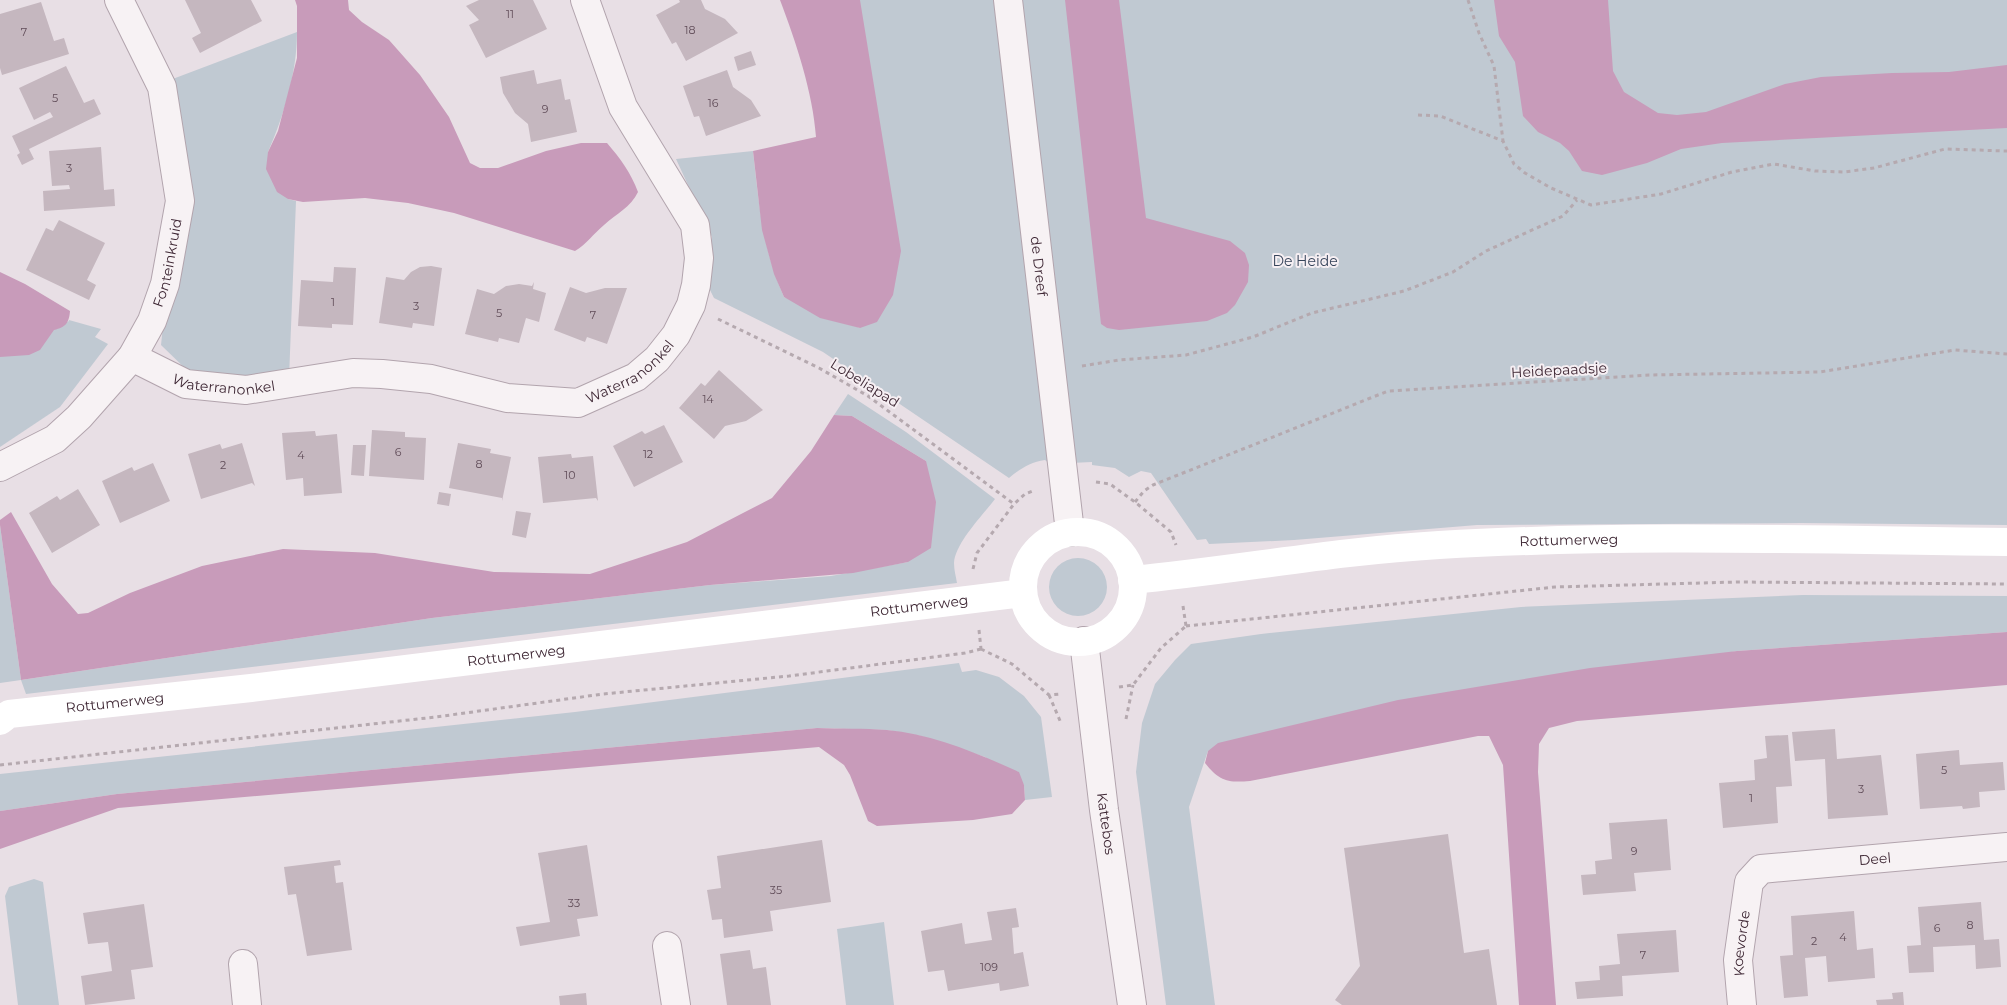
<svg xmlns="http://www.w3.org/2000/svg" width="2007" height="1005" viewBox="0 0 2007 1005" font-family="Montserrat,sans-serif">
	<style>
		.green { fill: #c0c9d2 }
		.water { fill: #c89bba }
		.building { fill: #c5b7bf }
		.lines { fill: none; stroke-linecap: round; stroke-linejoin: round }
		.minor-casing { stroke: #b2a4ad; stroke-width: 30 }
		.tertiary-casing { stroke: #b2a4ad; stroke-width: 30 }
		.path { stroke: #b5a9af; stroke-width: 3; stroke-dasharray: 4 4; stroke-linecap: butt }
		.minor { stroke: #f7f2f4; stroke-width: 28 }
		.tertiary { stroke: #f7f2f4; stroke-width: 28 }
		.secondary { stroke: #fff; stroke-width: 28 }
		.labels { text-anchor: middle; stroke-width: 4; stroke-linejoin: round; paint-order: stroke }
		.number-label { font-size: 11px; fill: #604c58 }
		.park-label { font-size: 14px; fill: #36445a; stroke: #f6eff3 }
		.street-label { font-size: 14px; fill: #3f2835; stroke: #f6eff3 }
	</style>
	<rect width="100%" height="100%" fill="#e8dfe5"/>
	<path class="green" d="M809,0h1198v525l-206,-2 -324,2 -183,15 -85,4 -3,-5 -9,1 -46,-67 -10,-2 -12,6 -14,-9 -23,-3v-3l-42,2 -5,-4c-15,2 -25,9 -36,18l-186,-126 -109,-54 -6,-12 4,-49 -36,-78 77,-8c6,53 9,96 31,146l76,31z
		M297,32c0,41 -13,83 -29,120l20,47 8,2 -7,177 -95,-1 -33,-32 3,-28 6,-237z
		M0,285l68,37 1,-2 32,9 -6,8 13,7 -48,63 -60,40z
		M848,394l58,38 89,67c-12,16 -40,44 -41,64 0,7 2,14 3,20l-931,111 -5,-14 -21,3v-158l21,155 411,-62 278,-33 121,-9 77,-14 18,-101 -74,-45 -18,-1z
		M1049 587a29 29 0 1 1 58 0a29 29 0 1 1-58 0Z
		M1803,595l204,1v36l-270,19 -529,100 -19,56 26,198h-49l-30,-233 6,-49 13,-39 20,-24 16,-16 70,-10 260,-27z
		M959,663l3,9 14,-2 23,7 25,19 17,21 11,80 -27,3 -1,-15 -39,-28 -64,-21 -34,-6 -70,-2 -700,66 -117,17v-37l575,-62z
		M34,879l9,3 16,123h-41l-13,-109 4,-9z
		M884,922l10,83h-48l-9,-76z"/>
	<path class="water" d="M295,0h53l1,10 13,12 27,18 31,35 29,42 21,46 10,5h18l48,-17 35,-8h26c13,15 24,30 31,49 -7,15 -22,22 -34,33 -11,9 -17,19 -29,26l-121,-38 -46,-10 -43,-5 -62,4 -15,-3 -11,-7 -11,-23 2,-17 10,-21 19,-73v-52z
		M780,0h80l41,251 -8,44 -16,27 -17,6 -40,-10 -36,-21 -10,-23 -12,-44 -9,-79 63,-14c-3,-44 -20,-95 -36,-137z
		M1065,0h54l27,218 84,23 15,12 4,12 -1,17 -13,23 -8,8 -20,8 -88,9 -12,-2 -6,-4z
		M1494,0h114l5,71 11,21 34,21 19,2 29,-3 79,-28 36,-7 71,-4 57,-1 58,-7v63l-285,15 -41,6 -34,14 -45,12 -20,-4 -13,-20 -9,-8 -22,-11 -15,-16 -8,-54 -16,-26z
		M0,272l25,12 45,27c-1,12 -4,16 -16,19l-14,20 -11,5 -29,2z
		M834,415l18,1 74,45 10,41 -5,46 -23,14 -55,11 -143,12 -278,33 -411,62 -21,-155v-5l11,-8 41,72 26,30 10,-1 42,-20 72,-27 81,-17 92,4 119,19 96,2 97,-32 85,-44 39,-47z
		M2007,632v53l-430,36 -28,7 -10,16 -1,28 18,233h-37l-16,-240 -14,-29h-11l-228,45c-22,2 -31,0 -45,-18l3,-12 10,-8 180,-43 192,-32 147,-17z
		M817,728c23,1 47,0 70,2 45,4 90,23 132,42l5,13 1,15 -13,14 -39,6 -96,6 -9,-5 -18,-46 -6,-10 -25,-18 -701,61 -118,41v-38l117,-17z"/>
	<path class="building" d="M185,0h66l11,21 -62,32 -8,-15 9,-5z
		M479,0h54l14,29 -61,29 -17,-33 10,-5 -13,-14z
		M679,0h22l4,9 20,10 13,14 -52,28 -10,-19 -4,2 -16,-29 24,-13z
		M41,2l13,39 10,-3 5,16 -67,21 -2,-7v-54z
		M751,51l5,14 -18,6 -4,-14z
		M66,66l18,37 10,-4 7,15 -72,35 5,10 -12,6 -5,-10 3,-2 -8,-17 41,-19 -3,-5 -16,8 -15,-32z
		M534,70l3,14 24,-5 4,21 5,-1 7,33 -46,10 -3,-18 -13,-11 -12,-20 -3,-16z
		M727,70l6,17 18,13 10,16 -55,20 -7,-20 -5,1 -11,-31z
		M101,147l3,43 10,-1 1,17 -71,5 -1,-20 27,-2 -1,-4 -17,1 -3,-35z
		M59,220l46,23 -18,37 9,5 -7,15 -63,-30 20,-42 7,3z
		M431,266l11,2 -8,58 -21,-3 -1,5 -33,-5 7,-46 18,3 7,-8 9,-5z
		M334,267l22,1 -3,57 -21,-1v4l-34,-2 3,-46 32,2z
		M534,282l-1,7 13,4 -7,29 -13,-4 -7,25 -20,-5 -1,4 -33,-8 12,-45 17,5 12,-8 13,-2 13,2z
		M570,287l16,6 19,-5h22l-20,56 -20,-7 -2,5 -31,-12z
		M719,370l44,40 -17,11 -21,5 -11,13 -35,-31 22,-25 4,3z
		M664,425l19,37 -49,25 -21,-41 29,-15 3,3z
		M372,430l33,2v5l21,1 -2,42 -55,-4z
		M315,431l1,5 21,-2 5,59 -38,3 -1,-18 -17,2 -4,-47z
		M242,443l13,43 -3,-3 -51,16 -13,-45 32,-10 2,5z
		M458,443l33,6 -1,4 21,4 -9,44v-3l-53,-10z
		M353,445h13l-2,31 -13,-1z
		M571,454l1,4 21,-2 5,45 -2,-3 -53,5 -5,-46z
		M153,463l17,38 -50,22 -18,-42 30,-14 2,4z
		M78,489l22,36 -48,28 -23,-40 28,-17 3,4z
		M439,492l12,2 -2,12 -12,-2z
		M516,511l15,2 -5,25 -14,-3z
		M1835,729l2,30 44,-4 7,60 -60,4 -3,-60 -30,2 -3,-29z
		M1788,735l4,51 -16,1 2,36 -55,5 -4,-45 36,-3 -1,-20 13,-2 -2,-22z
		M1959,750l1,15 43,-3 2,28 -26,2 1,15 -17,2 -1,-3 -42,3 -4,-55z
		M1667,819l4,51 -37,3 2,18 -53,4 -2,-20 15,-1 -1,-13 17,-2 -3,-36z
		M1448,834l16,119 25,-4 8,56h-155l-7,-5 25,-34 -16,-118z
		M822,840l9,62 -61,9 3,20 -49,7 -2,-19 -10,1 -5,-30 14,-2 -4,-32z
		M587,845l11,71 -21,3 3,17 -60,10 -4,-19 34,-5 -12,-69z
		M340,860l1,5 -7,1 2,17 7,-1 9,68 -45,6 -11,-62 -8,1 -4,-28z
		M1981,902l3,38 15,-1 2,28 -25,2 -1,-24 -42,2 1,25 -25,1 -2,-27 14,-1 -3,-38z
		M144,904l9,63 -22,3 4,29 -50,6 -4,-29 31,-5 -4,-29 -20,2 -5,-31z
		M1016,908l3,19 -7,1 2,26 9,-2 6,34 -29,5 -1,-8 -51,8 -4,-21 -16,2 -7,-41 41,-8 3,21 27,-4 -5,-28z
		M1854,911l3,39 16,-2 2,30 -47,4 -2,-26 -21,2 3,38 -24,2 -4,-42 13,-1 -2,-39z
		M1676,930l3,42 -57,4 1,20 -46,3 -2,-17 25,-2 -1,-14 21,-2 -3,-30z
		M750,950l3,19 13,-2 5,38h-44l-7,-51z
		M1903,992l1,13h-27l-1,-5 17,-1 -1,-6z
		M586,993l1,12h-27l-1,-9z"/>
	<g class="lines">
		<g class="minor-casing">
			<g id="minor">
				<path id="s1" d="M1008,0l62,532"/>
				<path id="s2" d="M132,357l54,27 60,6 107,-17 29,1 49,5 76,19 71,5 58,-26 21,-18 19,-24 15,-30 5,-20 3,-27 -4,-33 -72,-118 -38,-107"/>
				<path id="s3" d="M0,467l55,-28 24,-22 53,-60 20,-36 13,-37 15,-83 -18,-114 -43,-87"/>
				<path d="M667,946l9,59"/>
				<path d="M243,964l4,41"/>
				<path id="s4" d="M1742,1005l-4,-45 11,-78 12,-13 246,-22"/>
			</g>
		</g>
		<g class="tertiary-casing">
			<g id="tertiary">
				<path id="s5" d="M1084,641l20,169 28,195"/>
			</g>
		</g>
		<path class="path" d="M1468,0l11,33 15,33 9,75
			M1418,115l22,1 63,25 11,23 11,9 26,15 40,17 70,-11 71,-22 42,-8 41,7 29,1 30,-4 71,-19 62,2
			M718,319l101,49 49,28 146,108
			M1082,366l37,-6 67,-5 67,-18 59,-24 92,-22 49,-19 33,-21 77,-35 14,-16
			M1096,482l14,2 25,18 36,30 5,13
			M1135,502l9,-11 9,-6 235,-94 261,-16 171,-3 135,-22 52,4
			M973,569l4,-16 37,-49 11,-10 10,-4
			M1183,606l3,20
			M1186,626l369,-39 182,-5 270,2
			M979,630l2,19
			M981,649l31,15 37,31 12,-1
			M1119,687l14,-2 28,-37 25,-22
			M1049,695l12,28
			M1126,719l7,-34
			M0,765l436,-48 167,-23 186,-18 176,-23 16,-4"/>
		<use href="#minor" class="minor"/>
		<use href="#tertiary" class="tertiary"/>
		<g class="secondary">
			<circle cx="1078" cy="587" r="55"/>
			<path id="s6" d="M1132,580c103,-10 204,-29 307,-35 189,-11 379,-5 568,-3"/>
			<path id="s7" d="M0,721l9,-7 242,-26 772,-95"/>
		</g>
	</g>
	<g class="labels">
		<g class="number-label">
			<text x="510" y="18">11</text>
			<text x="690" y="34">18</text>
			<text x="24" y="36">7</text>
			<text x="55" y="102">5</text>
			<text x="713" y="107">16</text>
			<text x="545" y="113">9</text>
			<text x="69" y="172">3</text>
			<text x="333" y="306">1</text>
			<text x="416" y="310">3</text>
			<text x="499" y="317">5</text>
			<text x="593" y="319">7</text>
			<text x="708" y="403">14</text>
			<text x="398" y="456">6</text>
			<text x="648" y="458">12</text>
			<text x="301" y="459">4</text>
			<text x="479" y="468">8</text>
			<text x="223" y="469">2</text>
			<text x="570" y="479">10</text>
			<text x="1944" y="774">5</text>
			<text x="1861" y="793">3</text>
			<text x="1751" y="802">1</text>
			<text x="1634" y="855">9</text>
			<text x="776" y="894">35</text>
			<text x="574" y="907">33</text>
			<text x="1970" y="929">8</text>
			<text x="1937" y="932">6</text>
			<text x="1843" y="941">4</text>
			<text x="1814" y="945">2</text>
			<text x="1643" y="959">7</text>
			<text x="989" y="971">109</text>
		</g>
		<g class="park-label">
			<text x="1305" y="266">De Heide</text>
		</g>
		<g class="street-label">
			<text dy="5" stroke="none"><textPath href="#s3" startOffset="276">Fonteinkruid</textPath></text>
			<text dy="5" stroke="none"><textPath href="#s1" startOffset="268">de Dreef</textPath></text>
			<text dy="5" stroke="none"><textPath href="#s2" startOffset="518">Waterranonkel</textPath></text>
			<text transform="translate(1559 370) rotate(-3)" y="5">Heidepaadsje</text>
			<text dy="5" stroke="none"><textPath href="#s2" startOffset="98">Waterranonkel</textPath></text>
			<text transform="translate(865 383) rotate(32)" y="5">Lobeliapad</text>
			<text dy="5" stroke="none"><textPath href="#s6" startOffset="439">Rottumerweg</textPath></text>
			<text dy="5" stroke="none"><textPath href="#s7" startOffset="928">Rottumerweg</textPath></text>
			<text dy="5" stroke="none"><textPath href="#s7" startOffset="522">Rottumerweg</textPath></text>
			<text dy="5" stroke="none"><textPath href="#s7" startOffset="118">Rottumerweg</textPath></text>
			<text dy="5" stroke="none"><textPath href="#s5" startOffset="184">Kattebos</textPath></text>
			<text dy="5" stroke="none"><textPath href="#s4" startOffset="256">Deel</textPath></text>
			<text dy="5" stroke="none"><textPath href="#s4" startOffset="62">Koevorde</textPath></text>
		</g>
	</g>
</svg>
